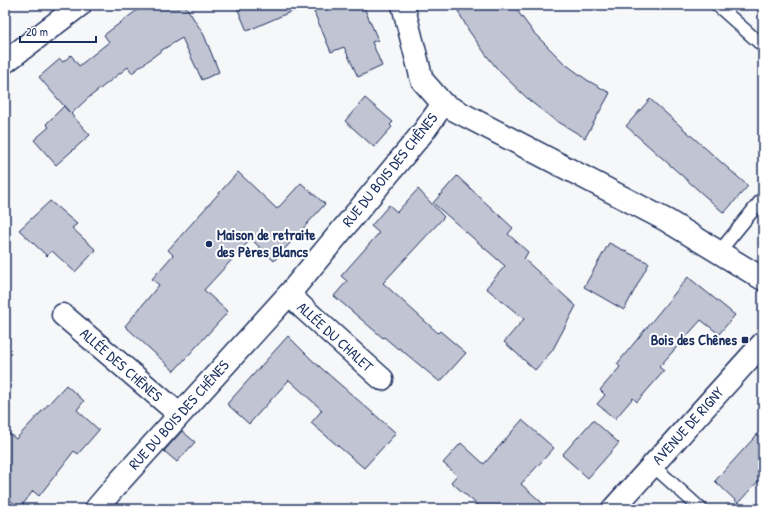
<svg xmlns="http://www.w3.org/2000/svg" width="768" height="514" viewBox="0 0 768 514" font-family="'Patrick Hand',sans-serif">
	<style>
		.building { fill: #c0c4d3; stroke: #1b2f5e }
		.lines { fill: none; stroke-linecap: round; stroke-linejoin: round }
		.service-casing { stroke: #1b2f5e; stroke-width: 15 }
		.minor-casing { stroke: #1b2f5e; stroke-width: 25 }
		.service { stroke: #fff; stroke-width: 12 }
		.minor { stroke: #fff; stroke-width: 22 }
		.poi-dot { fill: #1b2f5e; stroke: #fff; stroke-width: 1.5 }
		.labels { text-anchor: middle; stroke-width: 4; stroke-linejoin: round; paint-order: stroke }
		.street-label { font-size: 15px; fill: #1b2f5e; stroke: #fff }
		.poi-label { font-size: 15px; font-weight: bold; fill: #1b2f5e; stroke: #fff; text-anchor: start }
	</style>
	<rect width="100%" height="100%" fill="#f6f7f9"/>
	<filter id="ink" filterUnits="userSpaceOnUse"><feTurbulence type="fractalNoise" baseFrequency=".025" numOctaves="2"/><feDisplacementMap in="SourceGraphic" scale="8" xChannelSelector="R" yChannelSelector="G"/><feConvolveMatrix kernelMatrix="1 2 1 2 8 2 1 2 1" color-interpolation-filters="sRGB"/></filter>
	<g filter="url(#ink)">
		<path class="building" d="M144,5h41l19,30 15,37 -17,8 -20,-42 -20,12 -30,23 -4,-6 -41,32 -16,15 19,21 -34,30 -22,-25 15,-13 -3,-3 18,-18 6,7 -31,-36 21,-18 3,3 8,-7 8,11 30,-24 -5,-7z
			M236,5h70l-59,26z
			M311,5h52l15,35 -6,2 10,24 -24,11 -14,-30 -13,5z
			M469,5h44l21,28 30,30 23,17 23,13 -25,45 -33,-20 -22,-17 -30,-29 -13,-16 -18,-25 -11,-20z
			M365,98l28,24 -3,3 2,2 -18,20 -29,-26z
			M650,99l98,87 -24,27 -98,-87z
			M238,172l39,37 24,-26 24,21 -51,57 -23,-22 -47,51 24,22 -54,59 -49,-45 34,-41 -7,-6 21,-24 -5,-5z
			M457,176l56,52 -5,6 20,18 -4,7 52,47 -24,45 -17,19 -31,-28 20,-23 -38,-31 19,-22 -72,-63z
			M418,189l26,28 -61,66 55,50 2,-2 26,22 -26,29 -41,-34 -1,1 -14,-12 -1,1 -49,-42 13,-15 -6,-5 38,-43 -8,-7 18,-21 8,7z
			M50,201l27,23 -5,4 24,22 -21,22 -23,-21 -5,5 -28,-26z
			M609,243l40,20 -25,47 -40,-23z
			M688,277l47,38 -16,19 -18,-14 -42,47 5,4 -27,31 -4,-4 -18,21 -18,-15 8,-9 -5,-5 20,-23 -3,-3z
			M288,336l24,24 84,73 -32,35 -53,-45 11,-13 -33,-30 -40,44 -22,-20z
			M66,385l18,16 -7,9 22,20 -21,24 -4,-3 -35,45 -6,-5 -13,17 -15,-12v-66l11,9z
			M522,420l32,28 -33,36 28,25h-67l-31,-27 6,-7 -14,-12 18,-20 23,21z
			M593,420l26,23 -31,35 -26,-23z
			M763,428v48l-25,27 -23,-22z
			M182,431l13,11 -18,20 -13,-11z"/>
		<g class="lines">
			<g class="service-casing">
				<path id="service" d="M717,5l46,41
					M719,252l44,-54
					M652,465l49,44"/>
			</g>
			<g class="minor-casing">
				<path id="minor" d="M403,5l19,75 21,24 223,116 97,59
					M5,62l75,-57
					M289,294l13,13 80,72
					M63,315l116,99
					M96,509l23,-27 170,-188 135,-163 19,-27
					M613,509l150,-166"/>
			</g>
			<use href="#service" class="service"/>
			<use href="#minor" class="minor"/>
		</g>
	</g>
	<g class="poi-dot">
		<circle cx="209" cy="244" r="4"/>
		<rect x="741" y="336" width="8" height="8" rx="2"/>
	</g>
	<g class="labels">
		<g class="street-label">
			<text transform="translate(390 170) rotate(-51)" y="5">RUE DU BOIS DES CHÊNES</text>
			<text transform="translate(335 337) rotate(42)" y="5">ALLÉE DU CHALET</text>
			<text transform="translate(121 365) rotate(41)" y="5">ALLÉE DES CHÊNES</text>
			<text transform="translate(179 415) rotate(-48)" y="5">RUE DU BOIS DES CHÊNES</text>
			<text transform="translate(688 426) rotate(-48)" y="5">AVENUE DE RIGNY</text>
		</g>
		<g class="poi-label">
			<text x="217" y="240">Maison de retraite<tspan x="217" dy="17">des Pères Blancs</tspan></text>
			<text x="737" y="345" text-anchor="end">Bois des Chênes</text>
		</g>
	</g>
	<rect width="768" height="514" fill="none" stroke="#fff" stroke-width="20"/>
	<rect x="10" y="10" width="748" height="494" fill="none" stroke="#1b2f5e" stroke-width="1.5" filter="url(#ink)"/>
	<path d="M20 36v6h76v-6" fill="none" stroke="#1b2f5e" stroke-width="2"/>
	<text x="26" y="36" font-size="12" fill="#1b2f5e" stroke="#ffffff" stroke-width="3" paint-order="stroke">20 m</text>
</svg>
